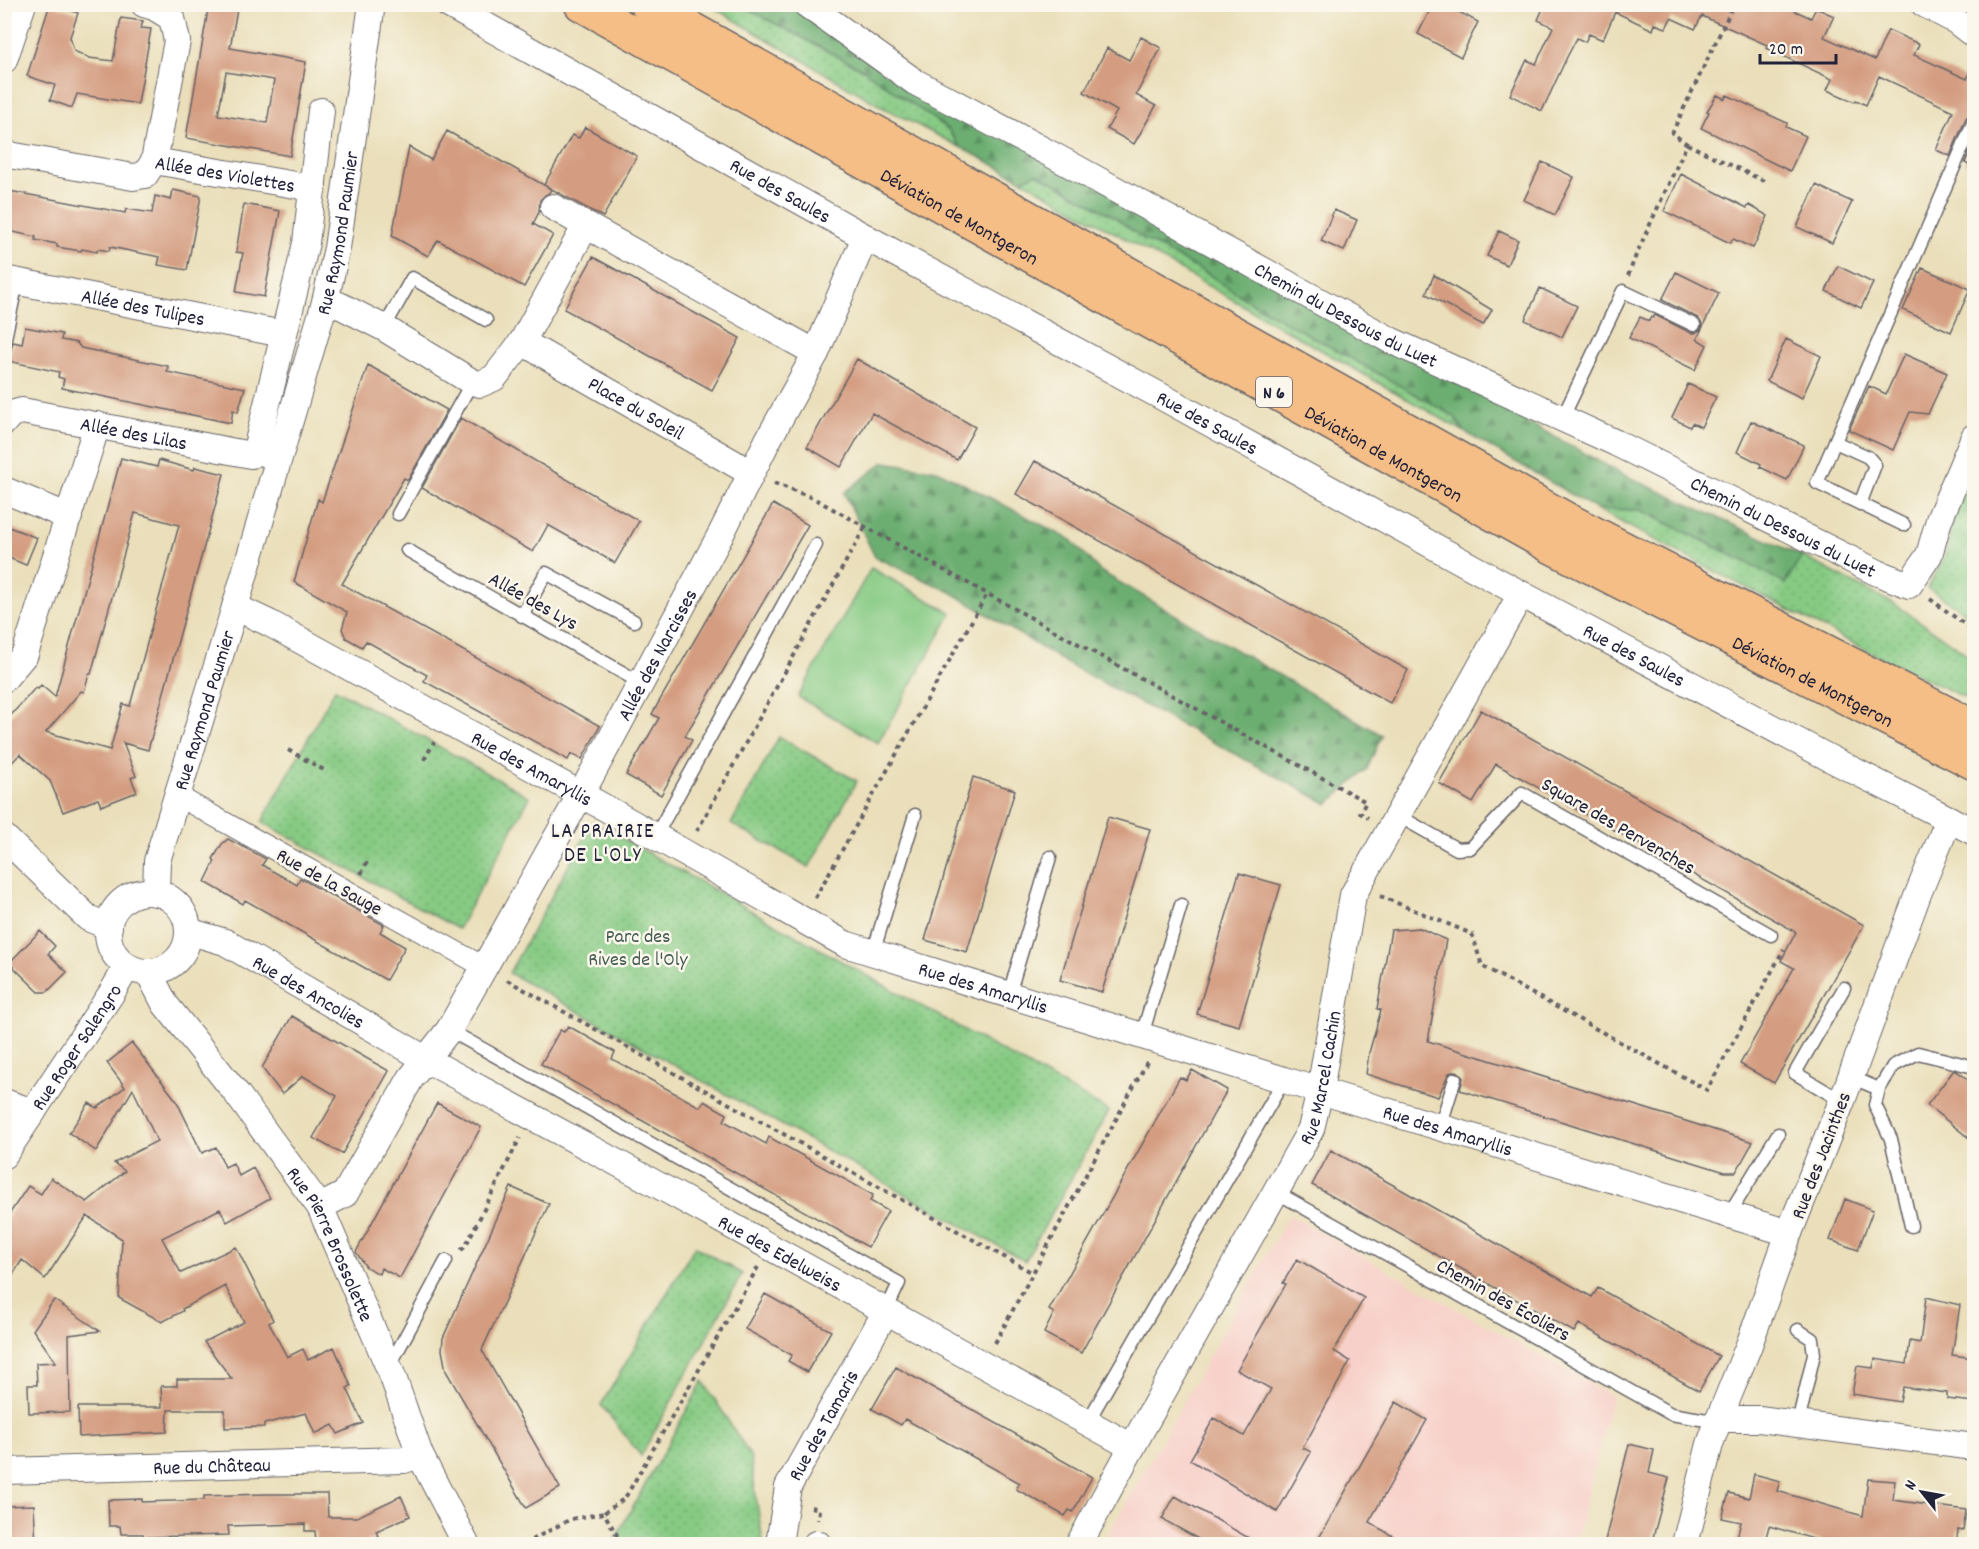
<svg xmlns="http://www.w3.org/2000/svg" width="1979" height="1549" viewBox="0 0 1979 1549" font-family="Dekko,sans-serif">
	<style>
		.built { fill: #f7d0c9 }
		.green { fill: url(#green-dots); stroke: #54765f; stroke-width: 1.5 }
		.forest { fill: url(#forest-firs); stroke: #476856; stroke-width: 1.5 }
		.pitch { fill: #86ca83; stroke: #54765f; stroke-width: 1.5 }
		.building { fill: #d49d81; fill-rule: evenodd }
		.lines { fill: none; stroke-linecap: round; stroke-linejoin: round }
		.service-casing { stroke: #686467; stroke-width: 15 }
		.pedestrian-casing { stroke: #686467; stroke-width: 22 }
		.minor-casing { stroke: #686467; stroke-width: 28 }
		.primary-casing { stroke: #686467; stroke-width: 36 }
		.path { stroke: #686467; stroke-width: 4; stroke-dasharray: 4.5 4.5; stroke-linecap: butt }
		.service { stroke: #fff; stroke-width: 12 }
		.pedestrian { stroke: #fff; stroke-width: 20 }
		.minor { stroke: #fff; stroke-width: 26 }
		.primary { stroke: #f6be87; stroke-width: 33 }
		.labels { text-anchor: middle; stroke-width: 5; stroke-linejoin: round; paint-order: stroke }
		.shield { fill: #fbf7ec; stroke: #636270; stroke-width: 1.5 }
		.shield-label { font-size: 18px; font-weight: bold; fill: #22223b }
		.street-label { font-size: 20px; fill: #22223b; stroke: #fbf7ec }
		.park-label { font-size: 20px; fill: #455d54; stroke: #fbf7ec }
		.neighbourhood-label { font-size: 21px; letter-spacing: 1.5px; fill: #22223b; stroke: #fbf7ec }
	</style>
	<defs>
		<pattern id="green-dots" width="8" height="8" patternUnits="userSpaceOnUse" patternTransform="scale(1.5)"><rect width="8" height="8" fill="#86ca83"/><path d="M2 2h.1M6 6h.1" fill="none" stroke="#73ad72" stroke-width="1.8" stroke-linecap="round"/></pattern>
		<pattern id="forest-firs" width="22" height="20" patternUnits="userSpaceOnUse" patternTransform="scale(1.5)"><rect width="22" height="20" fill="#6cae71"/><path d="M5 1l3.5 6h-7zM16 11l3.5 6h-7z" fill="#588d5e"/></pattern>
	</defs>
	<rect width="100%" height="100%" fill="#fbf7ec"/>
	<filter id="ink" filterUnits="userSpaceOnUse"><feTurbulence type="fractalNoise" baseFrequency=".0167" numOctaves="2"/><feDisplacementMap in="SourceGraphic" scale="12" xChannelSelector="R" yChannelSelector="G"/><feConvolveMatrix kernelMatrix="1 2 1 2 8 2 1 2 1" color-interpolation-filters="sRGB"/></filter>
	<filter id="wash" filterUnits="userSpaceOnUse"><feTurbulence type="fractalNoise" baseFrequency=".008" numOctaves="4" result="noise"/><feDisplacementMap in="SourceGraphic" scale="24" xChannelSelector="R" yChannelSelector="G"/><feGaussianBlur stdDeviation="1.35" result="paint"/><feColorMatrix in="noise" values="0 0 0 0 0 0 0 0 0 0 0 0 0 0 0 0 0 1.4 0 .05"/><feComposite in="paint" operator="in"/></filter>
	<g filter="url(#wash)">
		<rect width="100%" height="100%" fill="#eadfba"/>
		<path class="built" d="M1289,1215l323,181 -37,148h-472z"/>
		<path class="green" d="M709,5h31l122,64 86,60 12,18 -78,-40z
			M1037,173l78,44 27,21 66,36 39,26 208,116 8,15 -441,-251z
			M1974,469v144l-2,4 -45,-29 17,-29 10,-43z
			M1596,509l45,1 113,56 31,18 17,-28 94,49 78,54v43l-97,-46z
			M335,689l195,108 -72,132 -196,-107z
			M779,737l78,44 -48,86 -78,-43z
			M593,822l516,289 -84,150 -516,-288z
			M695,1246l47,28 -101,182 -40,-51z
			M703,1381l47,74 13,89h-151z"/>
		<path class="forest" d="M740,5h51l77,53 754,416 180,82 -17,28 -31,-18 -113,-56 -45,-1 -133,-78 -9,-15 -207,-116 -39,-26 -66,-36 -27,-21 -78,-44 -15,7 -62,-33 -12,-18 -86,-60z
			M884,462l53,8 134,70 29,31 282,164 -15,34 -39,35 -262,-141 -115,-71 -76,-35 -31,-64z"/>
		<path class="pitch" d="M871,568l81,45 -74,130 -80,-46z"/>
		<g id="blocks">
			<path class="building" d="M50,4l28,9 -8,24 4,14 15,7 24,3 8,-43 22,3 -2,7 10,1 -13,75 -61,-10 -5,14 -22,-8 5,-15 -28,-9z
				M209,4h29l-8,44 76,14 -16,94 -104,-18zM226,72l48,8 -7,43 -49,-8z
				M1433,4h11l34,18 -17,35 -43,-23z
				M1545,4h235l31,14 5,-10 18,8 -10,21 51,23 13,-30 31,14 -5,11 53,24 7,-17v51l-4,1 -4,4 -16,38 -14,-6 17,-39 -74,-35 -13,29 -10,-5 -1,2 -28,-12 5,-11 -66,-31 1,-3 -65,-29 -7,13 -24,-11 -5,10 -11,-4 -2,6 -38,-18 -12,28 -14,-6 -4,8 -8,-4 -10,19 -25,54 -32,-16 17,-35 9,4 17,-37 -15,-7z
				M1141,37l20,11 -25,47 20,11 -22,38 -27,-15 10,-18 -33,-19 23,-44 22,12z
				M1717,95l8,4 2,-4 60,28 -1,4 20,9 -16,35 -89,-43 8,-16 -2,-1z
				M585,127l52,29 -34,61 -59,-32 28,-50 7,3z
				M447,131l104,58 -2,4 -4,2 -5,5 -1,12 -6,12 20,11 -29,52 -86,-47 -10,16 -36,-20 17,-89 22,13z
				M1974,141v27l-9,-5z
				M1542,162l32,15 -19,38 -31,-15z
				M1681,174l66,34 2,-3 19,11 -15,32 -20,-9 -3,4 -66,-32z
				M1816,185l36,17 -20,41 -35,-16z
				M4,190l121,23 1,-4 26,4 3,-17 16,4 2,-10 28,6 -14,74 -29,-5 2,-8 -50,-10 -1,4 -11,-2 -1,3 -15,-3 -1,2 -24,-4v-3l-22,-4 1,-3 -32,-7z
				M244,204l36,7 -16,86 -28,-5 7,-39 -7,-1z
				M1334,210l23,10 -13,31 -23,-10z
				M1499,231l19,9 -11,25 -20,-9z
				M593,257l147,81 -28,52 -148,-81z
				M1838,266l35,17 -12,25 -35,-17z
				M1922,268l48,21 -19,43 -48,-22z
				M1676,272l43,21 -22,46 10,6 -12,25 -66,-32 11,-21 9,4 2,-4 2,1 2,-3 36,18h4l6,-4 1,-5 -4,-6 -36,-18z
				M1434,275l58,35 -9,15 -57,-31z
				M1540,288l37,18 -15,31 -37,-17z
				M25,327l37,7 -1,6 16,3 4,5 87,18 -1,6 78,16 -7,24 -5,-2 -2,13 -169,-35 2,-9 -6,-2 1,-5 -51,-11 5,-19 9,2z
				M1786,339l35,17 -19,42 -35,-17z
				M1904,354l43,19 -19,41 -18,-2 -17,38 -44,-20 20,-44 17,8z
				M857,359l118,68 -18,33 -85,-47 -31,54 -34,-20z
				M368,365l79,45 -39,70 -4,-2 -62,106 258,142 -18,33 -11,-5 -3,6 -144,-79 3,-6 -61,-34 -4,6 -16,-9 -4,-9 5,-17 -53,-30 24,-83 4,3z
				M1688,384l28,13 -15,30 -9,-4 -2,4 -18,-9z
				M461,418l178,103 -24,42 -67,-38 -15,27 -111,-64z
				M1751,421l53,24 -17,35 -27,-13 1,-3 -24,-12z
				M121,458l36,9 2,-7 35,10 1,-3 29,7 -76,276 -25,-7 13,33 -5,2 6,14 -36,14 -3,-7 -35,13 -13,-31 -30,-27 -16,17v-48l32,-36 2,2 3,-4 14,12zM135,513l44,12 -49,181 -7,-2 -13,46 -64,-18 35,-41 3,1 5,-18h2z
				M1035,461l373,209 -18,33 -374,-209z
				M773,504l35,21 -123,211 7,4 -31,55 -35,-20 33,-57 -7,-4z
				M4,525l33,13 -11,27 -22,-9z
				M1481,710l383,215 -90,158 -34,-19 54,-96 -13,-7 15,-29 -300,-168 -23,39 -34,-20z
				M973,777l42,13 -48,162 -42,-12z
				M1108,817l42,12 -48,163 -42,-12z
				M228,839l38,20 -4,6 35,20 3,-7 84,47 -4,7 25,15 -19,33 -141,-80 -2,4 -38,-22 10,-21 -2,-2 9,-15z
				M1239,873l42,12 -42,141 -42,-12z
				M1420,928l26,12 -18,101 325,101 -17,30h-11l-265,-82 3,-12 -2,-4 -4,-3 -8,2 -11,24 -72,-23 3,-21 12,-43 -4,-1 14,-79z
				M40,931l15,15 -7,8 19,18 -20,20h-8l-30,-29z
				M292,1016l97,55 -47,83 -29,-16 24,-42 -34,-20 -21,18 -20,-26z
				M568,1026l47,26 -3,7 88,48 4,-6 23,13 -3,7 42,23 3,-7 104,58 -3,6 18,10 -20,36 -327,-183 19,-34 4,2z
				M132,1043l44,57 26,53 14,-6 9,20 8,-4 6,13 14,-8 17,30 -43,24 -7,-13 -58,29 19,35 55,-26 37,73 -4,3 18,34 16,-8 5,11 26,-13 17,39 -4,2 16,35 -25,11 -5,-9 -18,9 -9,-21 -42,11v3l-39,1v-18h-57l-1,22 -88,5 -1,-30h84l-1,-21h16v-7h55l-28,-37 40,-20 -19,-36 -43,23 1,2 -21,11 -43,-24 3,-59 -35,-23 -42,63 -23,-19 -18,29v-67l24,-36 13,8 10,-16 36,24 38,-31 -11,-8 43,-22 -24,-52 -37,62 -27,-18 20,-30 8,5 28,-21 -18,-24z
				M1192,1070l35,20 -146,263 -37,-20 10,-20 -5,-3 131,-233 6,3z
				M1954,1070l4,2 16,12v58l-47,-37z
				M437,1103l44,24 -81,151 -19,-10 -2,6 -13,-7 -10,-15z
				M1331,1150l261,147 6,-9 121,68 -20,35 -120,-67 -5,8 -262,-147z
				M511,1187l38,17 -67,146 78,138 -34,20 -80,-137 -4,-21 1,-12z
				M1845,1199l28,11 -15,40 -28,-10z
				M1297,1259l67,39 -30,53 16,10 -47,87 8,4 -34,60 -87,-52 24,-42 30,18 27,-47 -34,-19 49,-86 -3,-1z
				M765,1294l66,37 -24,41 -19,-11 4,-6 -47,-26z
				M1926,1297l34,8 -8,50 22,3v44l-27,-3v-6l-44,-6 -3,15 -48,-8 5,-28 16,2 2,-9 32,5 3,-23 10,2z
				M54,1300l46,31 -31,4 1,77 -41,1 -1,-28h9l-1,-22 20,-1 -23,-32z
				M896,1367l196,110 -19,35 -4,-2 -4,6 -49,-27 4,-6 -115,-64 -4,6 -29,-16z
				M1396,1402l31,18 -58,102 39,23h-93z
				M1629,1444l25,6 -5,23 20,5 -18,67h-47z
				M1754,1474l26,7 -3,10 86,25 5,-37 27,2 -2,19 73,10 -3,21 -5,-1 -2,15h-122l-65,-19 -5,19h-29l6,-23 -19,-4 7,-25 20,5z
				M266,1494h61l1,23h29l44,-21 9,20 -34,15 3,5 -16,9h-43v-3h-4l-1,-11h-10v-7l-77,2 1,9 -85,2 -1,-3h-22l-1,-8h-11l-1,-26 34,-1v3l62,-2v-4z
				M1175,1496l86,49h-52l-47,-26z
				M34,1505l2,40h-32v-39z"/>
		</g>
	</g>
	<g filter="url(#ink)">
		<use href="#blocks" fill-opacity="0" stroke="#686467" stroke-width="1.5"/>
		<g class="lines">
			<g class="service-casing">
				<path id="service" d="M384,328l28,-50 74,42
					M4,343l13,-61
					M1562,419l61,-128 71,34
					M1835,442l33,15 7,8 -15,39
					M398,514l74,-132
					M1904,525l-87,-42 157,-362
					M407,550l234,133
					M522,616l24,-43 88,48
					M1397,815l60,34 13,-1 52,-55 249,142
					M655,837l161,-292
					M873,953l42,-138
					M1009,994l41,-137
					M449,1030l450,253 -13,28
					M1142,1035l39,-130
					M1851,1077l28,12
					M1842,1101l-47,-28 49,-85
					M1440,1127l15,-48
					M1276,1192l395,222 36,6 12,-1
					M1729,1214l49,-80
					M1911,1226l-20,-87 -16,-34 4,-16 14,-23 25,-13 56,14
					M389,1367l57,-106
					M1087,1423l197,-343
					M1798,1423l16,-69 -2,-15 -14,-9"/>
			</g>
			<g class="pedestrian-casing">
				<path id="pedestrian" d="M176,795l308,172"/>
			</g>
			<g class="minor-casing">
				<g id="minor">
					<path d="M144,4l10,3 18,11 5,23 -23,120"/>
					<path id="s1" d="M447,4l418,233 301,162 355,195 312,166 141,72"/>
					<path id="s2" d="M806,4l109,78 143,76 332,182 226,103 262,130 31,12 20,-30 10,-35 35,-83"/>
					<path d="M1924,4l32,17 18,14"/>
					<path d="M4,60l19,-56"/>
					<path id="s3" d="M4,154l129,23 12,-2 9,-14 159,27"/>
					<path d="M553,207l263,146"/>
					<path id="s4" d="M4,279l279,55"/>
					<path d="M325,302l14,3 45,23 88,54 8,2 14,-6 28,-36 64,-117"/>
					<path id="s5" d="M522,342l229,131"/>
					<path id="s6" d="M4,422l7,-8 11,-3 229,44 5,-5"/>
					<path d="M278,458l-22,-8 50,-207 15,-132"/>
					<path d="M4,490l65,27"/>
					<path id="s7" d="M235,607l34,16 340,187 236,134 439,136 505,153"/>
					<path d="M4,679l21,-25 72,-229"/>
					<path d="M1949,819l-31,75 -76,207 -53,132 -40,112 -30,74h40l215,28"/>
					<path d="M4,837l84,81 21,9"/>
					<circle cx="148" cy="932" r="40"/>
					<path id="s8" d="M156,893l1,-32 78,-254 90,-305 12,-54 35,-244"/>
					<path id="s9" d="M188,931l37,11 202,118 220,119 485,268"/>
					<path id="s10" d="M149,973l16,31 72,90 83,113 73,170 27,78 46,89"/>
					<path d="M4,1102l29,10"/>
					<path id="s11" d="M4,1155l107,-161 16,-27"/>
					<path id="s12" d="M320,1207l25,-13 66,-116 38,-48 54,-96 89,-160 129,-240 47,-94 48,-87 49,-116"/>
					<path id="s13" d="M4,1471l400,-11 16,-5"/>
					<path id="s14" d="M779,1544l9,-57 98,-176"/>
					<path d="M816,1544h2"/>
					<path id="s15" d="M1079,1544l64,-117 168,-298 9,-38 33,-196 168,-301"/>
					<path d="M1685,1544l25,-100 9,-25"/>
				</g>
			</g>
			<g class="primary-casing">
				<g id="primary">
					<path id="s16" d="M581,4l971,543 422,216"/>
					<path d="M647,4l919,515 408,208"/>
				</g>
			</g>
			<path class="path" d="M1687,144l79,38
				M1628,276l8,-21 51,-111 -15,-11 62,-129
				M774,483l39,15 553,304 -6,11 8,5
				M1930,599l44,32
				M288,750l36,20
				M424,760l10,-18
				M697,831l168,-304
				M361,874l6,-12
				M1380,896l92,38 10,32 225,124 77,-141
				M815,898l172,-304
				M507,980l526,293
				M461,1250l4,-3 55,-109
				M995,1343l152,-281
				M811,1507l8,2 -1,11
				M524,1544l47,-25 33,-6
				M622,1544l-18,-31 21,-15 133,-231"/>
			<use href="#service" class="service"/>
			<use href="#pedestrian" class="pedestrian"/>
			<use href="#minor" class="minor"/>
			<use href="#primary" class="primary"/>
		</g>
	</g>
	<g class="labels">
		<rect class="shield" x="1256" y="377" width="36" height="30" rx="4.5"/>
		<g class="shield-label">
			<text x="1274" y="398">N 6</text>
		</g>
		<g class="street-label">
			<text dy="7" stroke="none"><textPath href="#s3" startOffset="232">Allée des Violettes</textPath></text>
			<text dy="7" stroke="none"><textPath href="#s1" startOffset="382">Rue des Saules</textPath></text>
			<text dy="7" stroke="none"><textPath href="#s16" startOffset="434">Déviation de Montgeron</textPath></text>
			<text dy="7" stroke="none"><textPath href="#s8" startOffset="686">Rue Raymond Paumier</textPath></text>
			<text dy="7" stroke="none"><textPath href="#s4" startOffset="142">Allée des Tulipes</textPath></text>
			<text dy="7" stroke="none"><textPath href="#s2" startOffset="624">Chemin du Dessous du Luet</textPath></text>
			<text dy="7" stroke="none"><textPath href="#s5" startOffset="132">Place du Soleil</textPath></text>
			<text dy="7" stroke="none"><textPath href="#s1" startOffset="868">Rue des Saules</textPath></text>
			<text dy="7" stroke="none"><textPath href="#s6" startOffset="136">Allée des Lilas</textPath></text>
			<text dy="7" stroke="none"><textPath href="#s16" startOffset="920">Déviation de Montgeron</textPath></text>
			<text dy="7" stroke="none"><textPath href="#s2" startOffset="1110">Chemin du Dessous du Luet</textPath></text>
			<text transform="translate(534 600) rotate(29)" y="7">Allée des Lys</text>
			<text dy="7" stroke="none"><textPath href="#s12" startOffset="652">Allée des Narcisses</textPath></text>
			<text dy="7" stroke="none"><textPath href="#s1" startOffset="1354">Rue des Saules</textPath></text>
			<text dy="7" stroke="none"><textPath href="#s16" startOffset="1406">Déviation de Montgeron</textPath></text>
			<text dy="7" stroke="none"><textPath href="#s8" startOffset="190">Rue Raymond Paumier</textPath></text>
			<text dy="7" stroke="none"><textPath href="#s7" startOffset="338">Rue des Amaryllis</textPath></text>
			<text transform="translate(1619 825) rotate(30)" y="7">Square des Pervenches</text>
			<text transform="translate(330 881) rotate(29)" y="7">Rue de la Sauge</text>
			<text dy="7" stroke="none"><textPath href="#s7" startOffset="842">Rue des Amaryllis</textPath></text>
			<text dy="7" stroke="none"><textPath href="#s9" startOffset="136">Rue des Ancolies</textPath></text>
			<text dy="7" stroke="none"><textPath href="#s11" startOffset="130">Rue Roger Salengro</textPath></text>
			<text dy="7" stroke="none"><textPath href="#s15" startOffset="528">Rue Marcel Cachin</textPath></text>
			<text dy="7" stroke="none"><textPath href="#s7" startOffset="1328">Rue des Amaryllis</textPath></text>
			<text transform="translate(1820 1155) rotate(-69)" y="7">Rue des Jacinthes</text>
			<text dy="7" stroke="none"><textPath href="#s10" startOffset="328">Rue Pierre Brossolette</textPath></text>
			<text dy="7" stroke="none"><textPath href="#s9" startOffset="675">Rue des Edelweiss</textPath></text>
			<text transform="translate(1504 1299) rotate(29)" y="7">Chemin des Écoliers</text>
			<text dy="7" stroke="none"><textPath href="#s14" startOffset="129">Rue des Tamaris</textPath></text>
			<text dy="7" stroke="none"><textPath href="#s13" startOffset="208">Rue du Château</textPath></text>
		</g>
		<g class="park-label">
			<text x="638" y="942">Parc des<tspan x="638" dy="23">Rives de l'Oly</tspan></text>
		</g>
		<g class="neighbourhood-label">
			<text x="603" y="837">LA PRAIRIE<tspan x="603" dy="24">DE L'OLY</tspan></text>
		</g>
	</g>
	<rect width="1979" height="1549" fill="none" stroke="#fbf7ec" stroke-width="24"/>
	<g transform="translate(1922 1492) rotate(301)" stroke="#fbf7ec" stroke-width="4.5" paint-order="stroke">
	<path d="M0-4.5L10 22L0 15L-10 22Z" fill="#22223b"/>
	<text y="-9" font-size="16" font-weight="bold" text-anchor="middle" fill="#22223b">N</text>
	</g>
	<path d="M1760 54v9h76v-9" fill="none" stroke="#22223b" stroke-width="3"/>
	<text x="1769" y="54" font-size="18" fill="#22223b" stroke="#fbf7ec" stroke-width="4.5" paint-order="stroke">20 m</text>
</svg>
